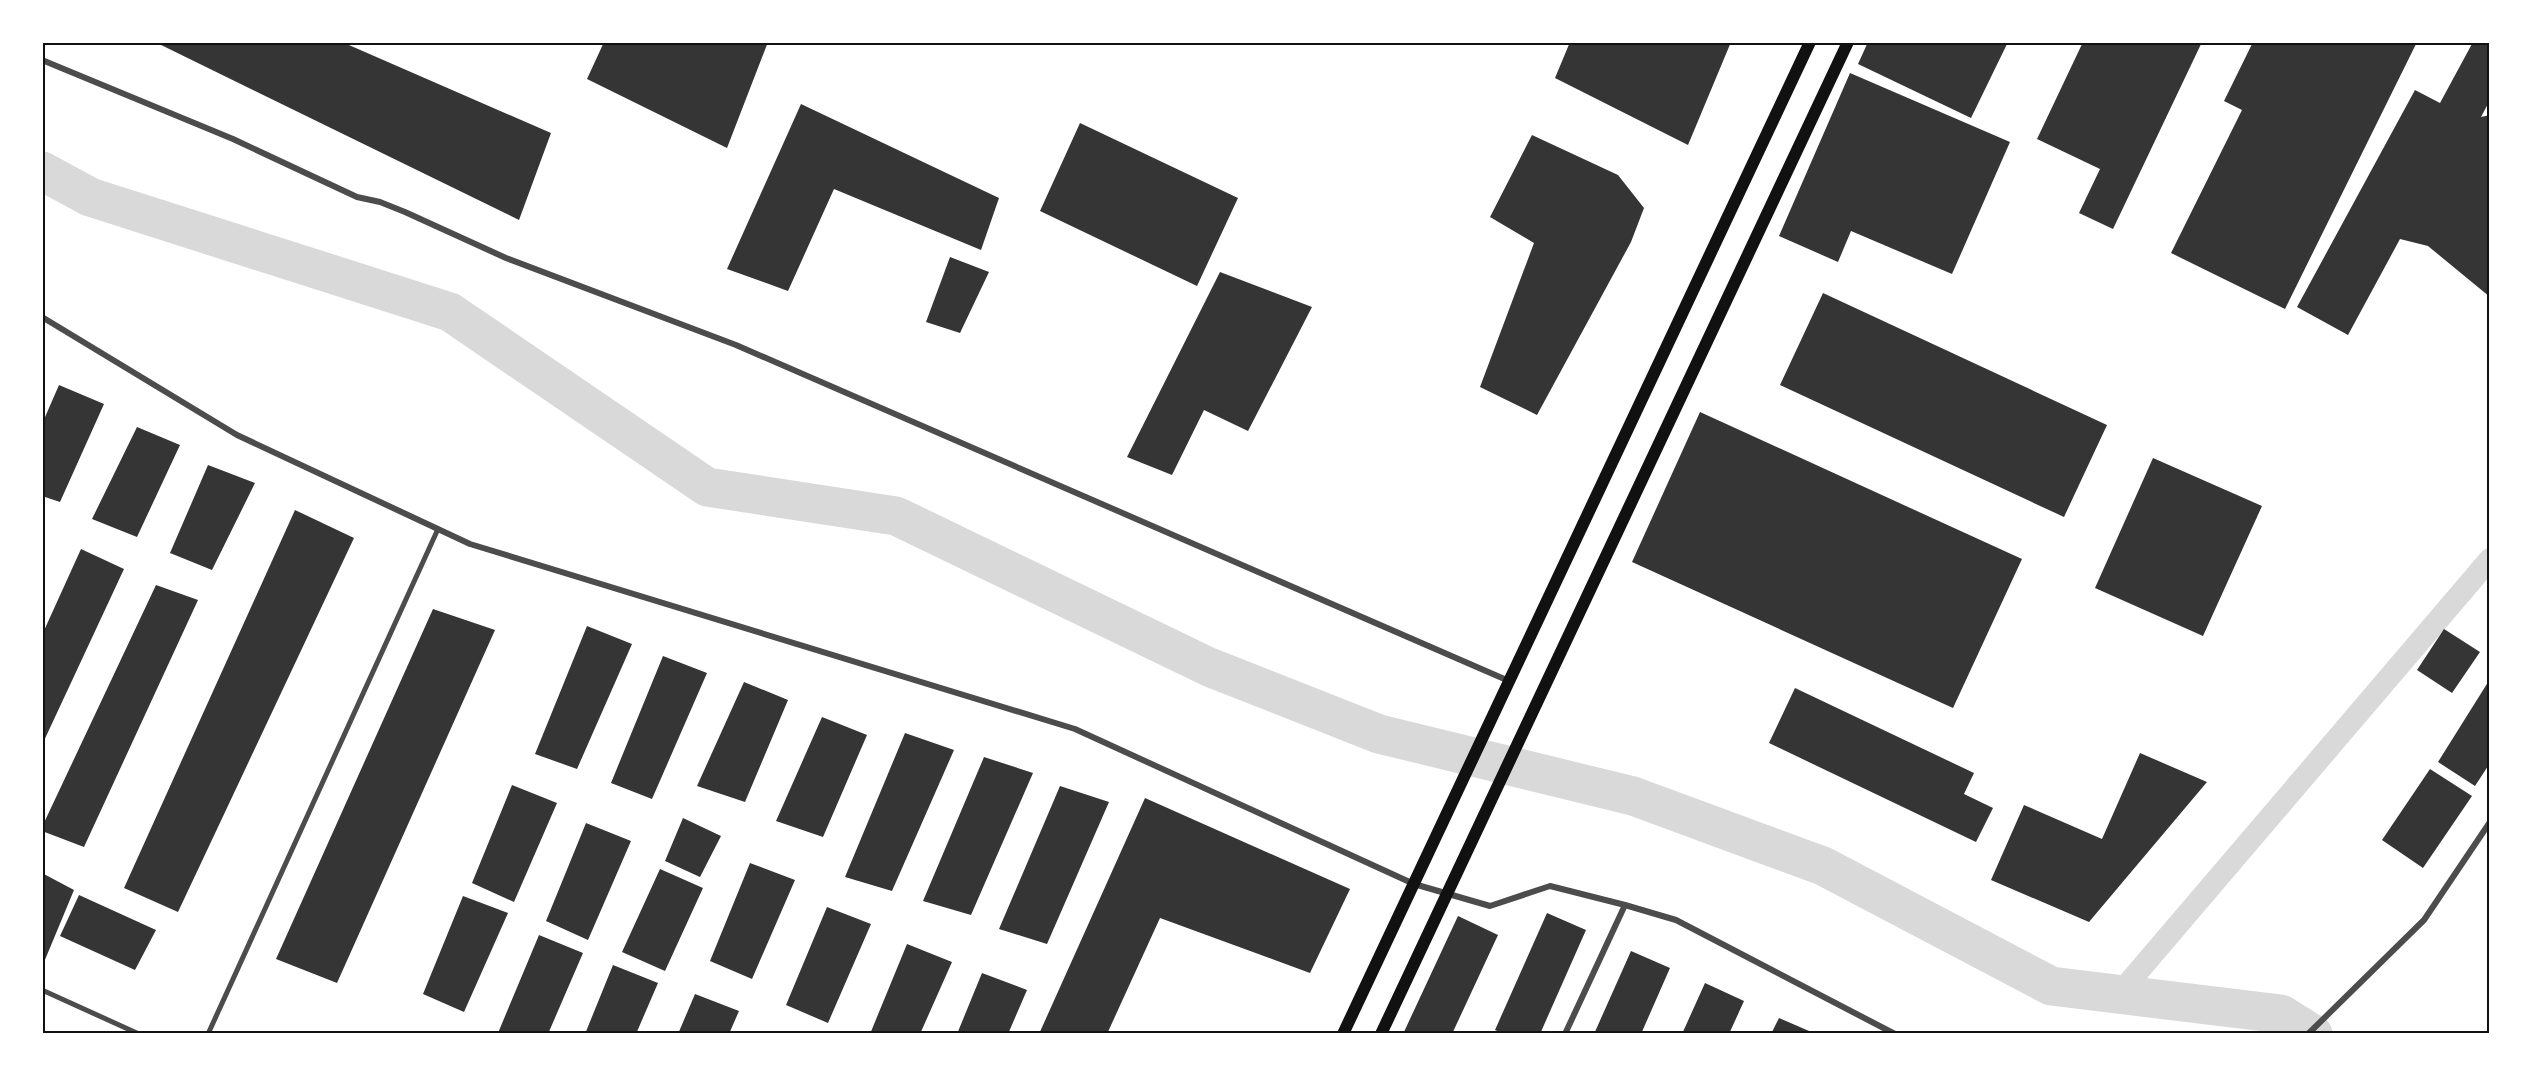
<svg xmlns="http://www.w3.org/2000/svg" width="2532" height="1076" viewBox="0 0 2532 1076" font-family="Quicksand,sans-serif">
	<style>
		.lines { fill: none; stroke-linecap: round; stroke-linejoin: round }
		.canal { stroke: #d9d9d9; stroke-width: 22 }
		.river { stroke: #d9d9d9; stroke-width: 39 }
		.building { fill: #353535 }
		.pedestrian { stroke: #4c4c4c; stroke-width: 5 }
		.minor { stroke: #4c4c4c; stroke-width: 6 }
		.secondary { stroke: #111; stroke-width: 12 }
		.neatline { fill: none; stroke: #111; stroke-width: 2 }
	</style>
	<rect width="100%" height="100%" fill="#fff"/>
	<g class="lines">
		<path class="canal" d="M2119,994l371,-435"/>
		<path class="river" d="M42,171l48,26 360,115 257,175 189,29 313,151 170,67 254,62 190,70 228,120 230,28 32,20"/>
	</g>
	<path class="building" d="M155,42h187l209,91 -32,87z
		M604,42h164l-41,106 -140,-69z
		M1570,42h161l-43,103 -133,-67z
		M1868,42h140l-37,76 -113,-54z
		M2083,42h119l-89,187 -34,-16 21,-44 -63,-30z
		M2253,42h164l-132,267 -114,-56 71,-143 -18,-9z
		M2473,42h17v58l-9,17 9,-2v182l-62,-51 -28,-7 -52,96 -51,-28 118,-217 25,13z
		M1850,73l160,69 -58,132 -101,-43 -13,31 -59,-26z
		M801,104l198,94 -18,52 -147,-61 -46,102 -61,-22z
		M1080,123l158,75 -41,88 -157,-75z
		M1532,135l86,40 26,33 -13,34 -94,173 -57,-28 54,-144 -44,-26z
		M950,257l39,15 -29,61 -34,-11z
		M1220,272l92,35 -64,124 -44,-21 -32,65 -45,-18z
		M1823,293l284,132 -43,92 -284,-132z
		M59,385l45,19 -44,98 -18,-6v-72z
		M1700,412l322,147 -69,149 -321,-146z
		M137,427l43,18 -43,92 -45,-18z
		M2153,458l109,48 -59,130 -108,-48z
		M208,465l47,18 -43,87 -42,-17z
		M295,510l59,28 -176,374 -54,-24z
		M81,549l43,20 -82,176v-110z
		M156,585l42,15 -114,247 -42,-16v-4z
		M433,609l62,21 -158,353 -61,-24z
		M587,626l45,18 -55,125 -42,-15z
		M2444,629l36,23 -28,41 -35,-23z
		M663,656l44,17 -55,126 -41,-16z
		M2490,679v84l-15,23 -37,-24z
		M744,682l44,18 -43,102 -48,-16z
		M1795,688l179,85 -10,21 29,14 -17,34 -207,-99z
		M822,717l45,18 -44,102 -47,-16z
		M905,733l49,17 -62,141 -47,-14z
		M2140,753l67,29 -118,140 -98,-42 33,-75 78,34z
		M984,757l49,16 -62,142 -48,-14z
		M2430,769l42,27 -49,72 -41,-28z
		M512,785l45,18 -43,99 -42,-19z
		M1060,786l49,16 -62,142 -48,-15z
		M1145,798l205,91 -40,84 -150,-55 -53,116h-68z
		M683,818l38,18 -21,41 -35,-16z
		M586,823l45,18 -43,99 -42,-19z
		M750,863l45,17 -43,99 -42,-18z
		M660,869l43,19 -38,83 -43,-19z
		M42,873l32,17 -32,77z
		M79,895l77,35 -21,40 -75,-34z
		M463,896l45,17 -44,99 -41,-18z
		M827,907l44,17 -43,99 -42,-18z
		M1547,913l39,17 -46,104h-36l-9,-4z
		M1458,916l40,19 -46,99h-49z
		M539,935l44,18 -35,81h-47l-3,-1z
		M907,944l45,18 -32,72h-50z
		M1631,951l39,17 -29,66h-47z
		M613,965l45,18 -22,51h-51z
		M982,973l45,17 -19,44h-51z
		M1705,983l39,18 -15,33h-47z
		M695,994l44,17 -10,23h-51z
		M1779,1018l37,16h-45z"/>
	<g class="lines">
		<path class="pedestrian" d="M42,990l97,44
			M208,1034l230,-505"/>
		<path class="minor" d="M42,60l191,79 124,58 23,5 25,10 101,46 230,87 773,336
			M42,317l195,118 233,109 605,185 339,155 76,22 60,-20 75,19 51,15 219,114
			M1565,1034l60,-129
			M2308,1034l116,-114 66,-98"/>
		<path class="secondary" d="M1343,1034l467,-992
			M1381,1034l467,-992"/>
	</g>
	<rect width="2532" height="1076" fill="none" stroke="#ffffff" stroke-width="87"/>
	<rect x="44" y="44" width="2444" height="988" class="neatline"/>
</svg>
